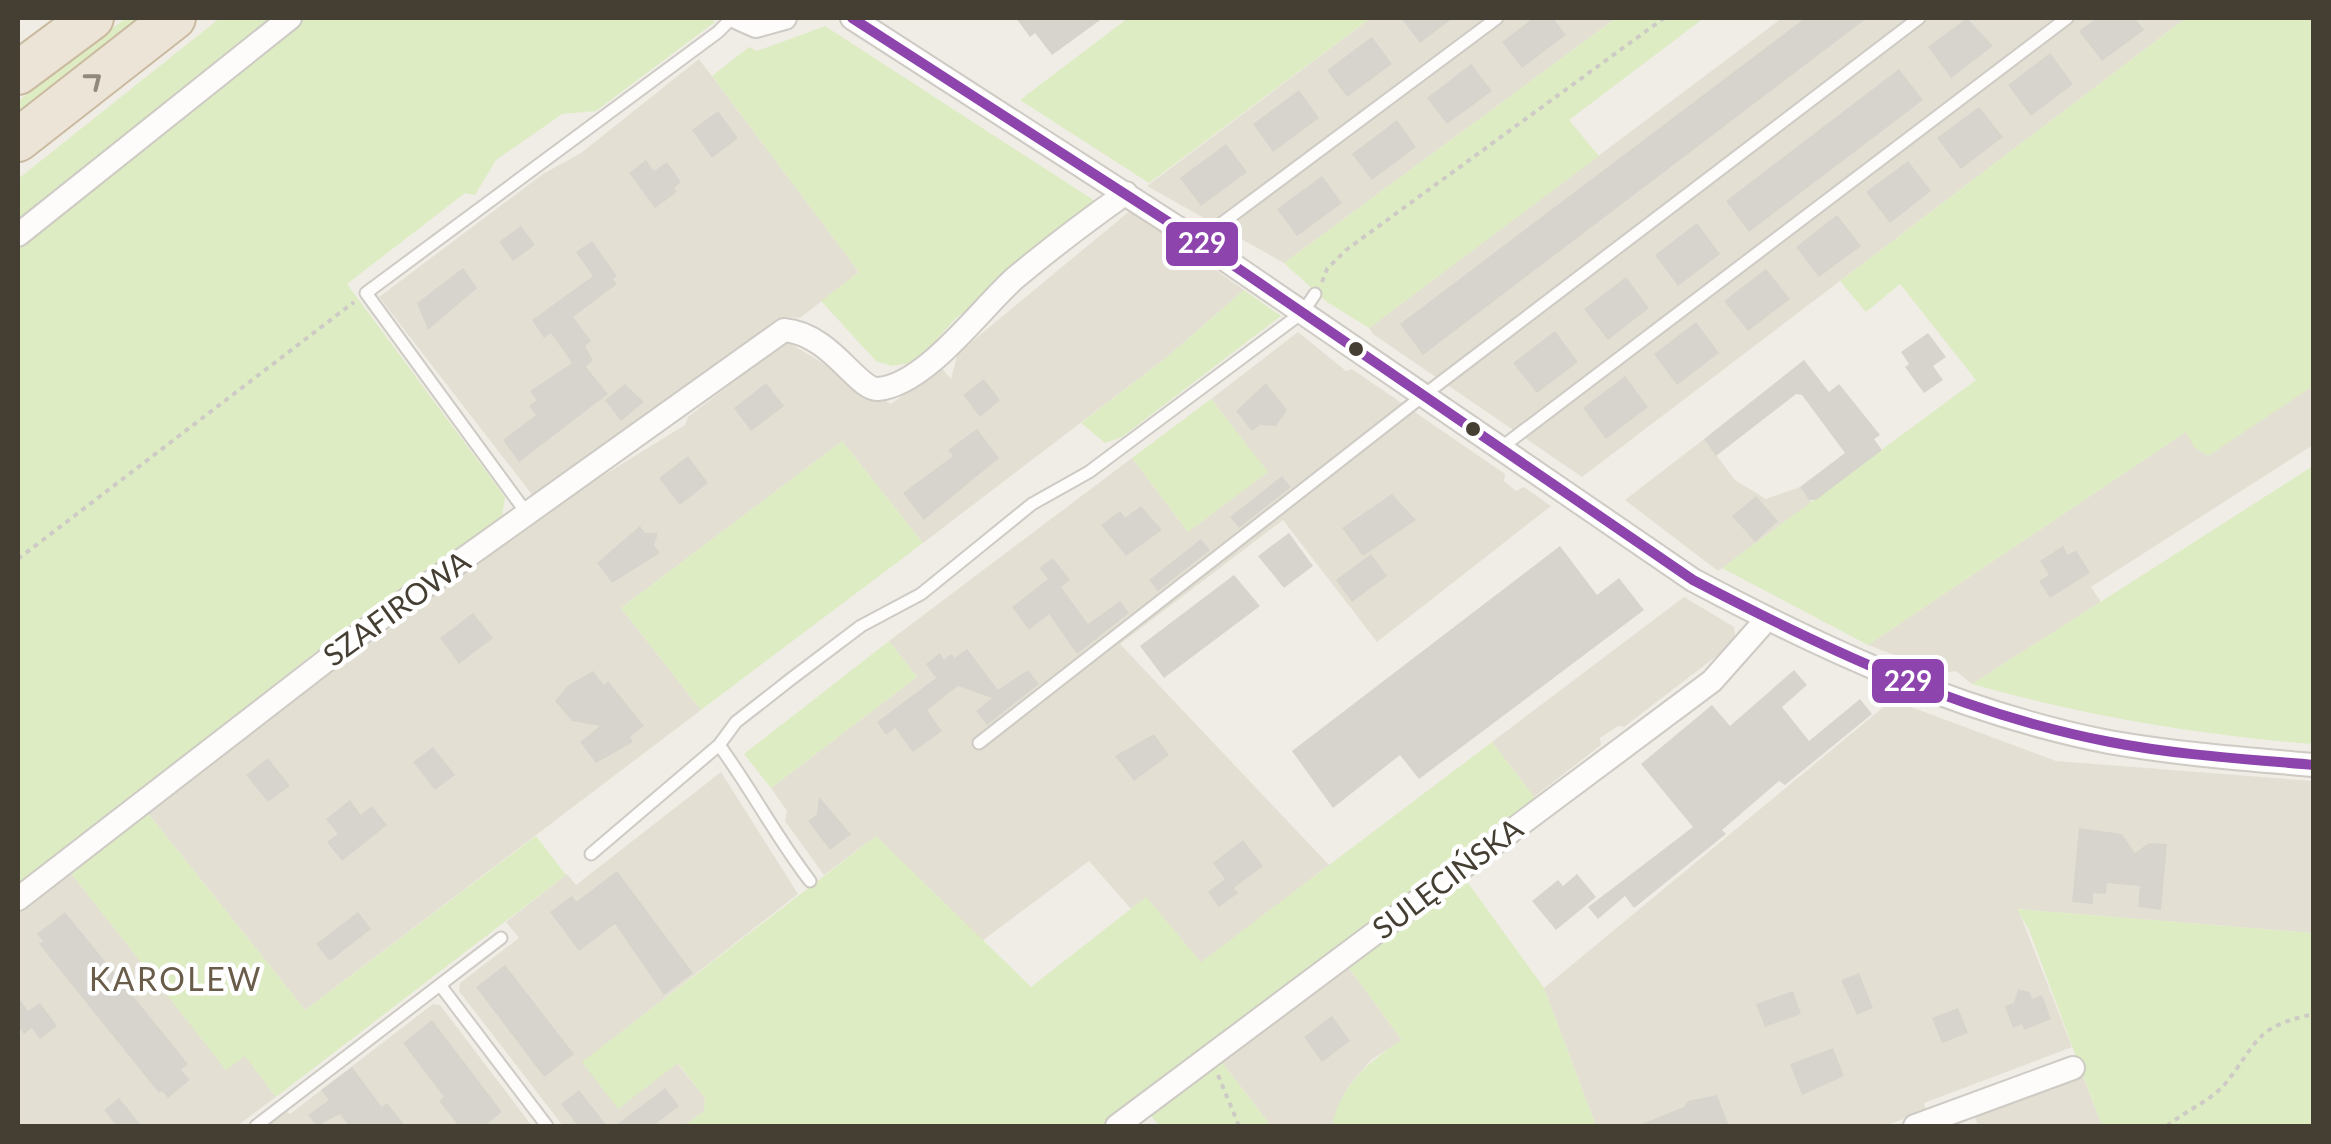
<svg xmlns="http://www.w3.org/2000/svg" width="2331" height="1144" viewBox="0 0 2331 1144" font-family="Lato,sans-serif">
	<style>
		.residential { fill: #e4dfd3 }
		.green { fill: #ddecc3 }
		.building { fill: #d7d4cd }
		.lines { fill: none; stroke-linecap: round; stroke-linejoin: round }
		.lane-casing { stroke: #cecac4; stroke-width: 15 }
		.street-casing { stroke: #cecac4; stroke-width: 26 }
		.highway-casing { stroke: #cabaa0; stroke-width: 46 }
		.path { stroke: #cecbc6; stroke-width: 4; stroke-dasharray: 5 5; stroke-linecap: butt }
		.lane { stroke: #fdfcfb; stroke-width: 11 }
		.street { stroke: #fdfcfb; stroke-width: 22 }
		.highway { stroke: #ece4d7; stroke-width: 42 }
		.bus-1-casing { stroke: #fff; stroke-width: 18 }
		.bus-1 { stroke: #8e44ad; stroke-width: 10 }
		.oneway { stroke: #90897c }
		.bus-dot { fill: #453e32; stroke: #fff; stroke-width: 4 }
		.labels { text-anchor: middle; stroke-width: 9; stroke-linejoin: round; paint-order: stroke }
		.street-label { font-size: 30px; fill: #453e32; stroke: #fff }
		.neighbourhood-label { font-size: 32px; letter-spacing: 2.5px; fill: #695c49; stroke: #fff }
		.line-badge { stroke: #fff; stroke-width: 4 }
		.badge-label { font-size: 28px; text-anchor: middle; font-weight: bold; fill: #fff }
	</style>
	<rect width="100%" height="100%" fill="#f0ede6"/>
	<path class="residential" d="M1371,18h245l-332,245 -137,-77z
		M1782,18h404l-604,459 -209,-143 -4,-6z
		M699,59l160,213 -59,46 -16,-1 -247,184 -158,-204 164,-123 38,-21z
		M1131,210l113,80 -77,67 -244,186 -81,-102 -221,167 80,102 -396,300 -158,-198 397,-300 141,-87 3,-8 98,-76 105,63 50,-37 10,12 7,-26z
		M1298,332l48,39 6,-2 153,105 -1,7 12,10 8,-4 27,19 -174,136 -94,-122 -163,124 209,221 -128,98 -55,-65 -15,11 -42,-48 -107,80 -106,-105 -52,39 -39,-54 2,-10 -16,-23 146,-111 -28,-36 243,-183 56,74 79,-60 -56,-73z
		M2313,347v98l-222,142 10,15 -129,82 -16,-13 -14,2 -74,-28z
		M1704,439l31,41 31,19 34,-12 12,16 -94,68 -93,-71z
		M1684,597l50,30 2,14 -112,86 -6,-1 -18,12 1,7 -67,52 -42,-55z
		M1892,700l164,61 257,20v152l-295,-24 54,138 -148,56 2,8 -42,15h-288l-52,-138z
		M721,772l77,122 -215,168 94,1 28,35 -1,13 -20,15h-121l-104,-135 1,-8 59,-45 -13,-16 61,-48 9,11z
		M69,871l157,198 19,-14 31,42 -39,29h-219v-215z
		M1348,967l54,73 -31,20 -23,27 -16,39h-61l-50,-65z
		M433,1004l7,1 92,121h-265l20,-14 3,2z
		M2083,1076l19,50h-124l-4,-11z"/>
	<path class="green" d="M126,18h17l-125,96v-13z
		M220,18h54l-256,204v-43z
		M306,18h404l5,4 -119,89 -34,3 -66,46 -21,35 -10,-2 -118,91 158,213 -4,27 -129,84 -354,277v-638z
		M1128,18h243l-222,165 -129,-83z
		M1616,18h88l-135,102 30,36 -230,172 -42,-26 -43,-39z
		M2186,18h127v368l-105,70 -14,-9 -8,-15 -318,213 -146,-77 254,-188 -76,-96 -34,28 -26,-31z
		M825,26l273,177 -144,117 -38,42 -24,4 -16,-5 -55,-60 38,-29 -147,-196 37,-29 8,4z
		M1244,290l37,26 -159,121 -17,6 -24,-20 86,-66z
		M1211,399l57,73 -80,60 -56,-74z
		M842,441l81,102 -222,167 -80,-102z
		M2313,466v278c-116,-9 -228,-28 -341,-60z
		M889,641l28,36 -146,111 -27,-34z
		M1492,742l46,60 -435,324h-419l20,-15 1,-13 -27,-35 -60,46 -36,-47 294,-226 155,151 115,-90 55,65z
		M147,812l158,198 231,-174 30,39 -290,222 -31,-41 -19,14 -157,-199z
		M1463,876l81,112 52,138h-264c8,-40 37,-65 70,-86l-54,-73z
		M2017,909l296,24v193h-211l-73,-196z
		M1221,1061l50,65h-112l-9,-12z"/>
	<path class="building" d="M1016,18h87l-51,37 -17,-22 -5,4z
		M1401,18h52l-33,25z
		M1533,18h20l13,17 -44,33 -20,-26z
		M1805,18h62l-444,337 -23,-31z
		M1967,18l26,28 -42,32 -23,-31z
		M2097,18h38l9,12 -42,31 -23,-30z
		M1372,37l20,27 -45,33 -20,-27z
		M2050,53l23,31 -42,32 -23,-31z
		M1471,64l21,27 -45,33 -20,-26z
		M1899,69l24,31 -174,132 -23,-31z
		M1299,90l20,28 -46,34 -20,-28z
		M1979,107l24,30 -42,32 -24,-31z
		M718,111l20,27 -26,20 -20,-28z
		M1397,120l19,27 -44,33 -20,-26z
		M1226,144l21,28 -46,34 -21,-28z
		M646,160l8,11 13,-9 14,20 -7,6 3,4 -22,16 -26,-35z
		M1908,161l23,30 -41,32 -24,-31z
		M1322,176l20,27 -45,33 -20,-27z
		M1837,215l24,31 -42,31 -23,-30z
		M1697,223l23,31 -42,32 -23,-31z
		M521,226l14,19 -22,16 -14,-19z
		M592,241l25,35 -4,3 4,5 -44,33 18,24 -6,5 8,14 -7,7 22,27 -89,68 -16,-22 33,-25 -7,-9 8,-6 -7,-9 42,-28 -21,-30 -7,5 -12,-18 61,-44 -17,-24z
		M463,268l14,20 -49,42 -11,-27z
		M1766,269l24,30 -42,32 -24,-30z
		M1626,277l23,31 -41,32 -24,-31z
		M1696,322l23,31 -42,32 -23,-31z
		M1555,331l23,31 -41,31 -24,-30z
		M1928,333l18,24 -13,9 10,14 -19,13 -19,-26 4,-3 -8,-12z
		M1804,360l25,32 10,-8 41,51 -6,4 8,11 -66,50h-7l-9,-13 45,-34 -43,-58 -6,-1 -80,62 -12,-17z
		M1625,376l23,31 -42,32 -23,-31z
		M984,379l16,21 -20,17 -17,-22z
		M766,383l18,23 -33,25 -17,-23z
		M1266,383l21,27 -11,16 -16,-1 -8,6 -16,-20z
		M625,384l19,18 -23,19 -16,-21z
		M977,429l22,29 -75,62 -21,-27 50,-37 -5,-6z
		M688,456l20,27 -28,22 -21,-27z
		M1282,476l9,11 -52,41 -9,-11z
		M1392,494l24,26 -53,36 -21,-28z
		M1756,496l22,25 -23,21 -23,-26z
		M1141,506l21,24 -36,26 -25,-31 19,-14 5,7z
		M640,526l5,7h13l-4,12 6,8 -48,30 -15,-20z
		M1289,533l24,33 -29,22 -26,-32z
		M1201,539l9,11 -52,41 -9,-11z
		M1560,546l37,49 22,-17 25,32 -225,169 -19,-24 -67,53 -41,-57z
		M2063,546l5,9 8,-5 14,23 -40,25 -11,-17 10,-6 -9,-14z
		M1371,554l16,22 -35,26 -16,-22z
		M1053,558l17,22 -9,7 27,37 32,-23 9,12 -52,41 -28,-40 -20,16 -17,-23 36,-28 -9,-11z
		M1234,575l26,31 -96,72 -24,-32z
		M473,613l20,25 -34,26 -19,-26z
		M967,649l31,41 30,-20 11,14 -52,41 -11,-14 16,-13 -34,-12 -31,24 15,21 -29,21 -18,-24 -9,7 -9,-13 59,-44 -10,-14 14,-11 4,7 7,-6 4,4z
		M1794,670l13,15 -25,22 27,34 51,-42 12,15 -87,71 -6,-4 -57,49 4,4 -92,74 -9,-12 -27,23 -10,-12 105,-80 -52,-63 71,-59 18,21z
		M593,671l11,14 4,-4 36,45 -14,11 3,5 -37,21 -16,-21 20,-16 -28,-5 -17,-20 12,-15z
		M1154,734l15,21 -35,26 -19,-25z
		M433,747l22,28 -20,15 -22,-28z
		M268,758l22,28 -22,16 -22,-27z
		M819,797l32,37 -21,16 -22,-29 9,-7z
		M350,800l11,15 11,-9 15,19 -45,36 -15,-19 11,-8 -12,-15z
		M2079,828l43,6 13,19 14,-10 18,1 -6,66 -23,-3 2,-21 -33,-3 -1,11 -13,-1v11l-21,-2z
		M1243,840l20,26 -29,22 4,5 -19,14 -11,-15 17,-13 -12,-16z
		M617,871l76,102 -29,22 -49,-71 -36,27 -29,-39 22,-16 4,6z
		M1577,874l19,23 -40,33 -24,-29 26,-21 5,6z
		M65,912l123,152 -7,6 9,10 -22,18 -6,-7 -3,2 -120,-149 4,-3 -6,-7z
		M358,912l13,17 -41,32 -14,-17z
		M505,965l69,89 -30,23 -68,-90z
		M1859,973l14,35 -16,7 -16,-35z
		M2018,989l12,3 2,7 10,-4 9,24 -27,11 -2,-6 -9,4 -8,-22 9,-3z
		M1793,991l8,23 -36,13 -9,-23z
		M18,997l10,14 12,-8 17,23 -17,13 -8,-11 -8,6 -6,-8z
		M1958,1008l10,25 -26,10 -10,-25z
		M1332,1016l18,25 -28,21 -18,-25z
		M432,1020l70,92 -18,14h-25l-20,-25 5,-4 -41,-54z
		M1833,1048l11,28 -42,19 -12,-31z
		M352,1067l30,40 5,-4 18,23h-56l-9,-12 -23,12 -9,-11 21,-15 -8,-10z
		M665,1088l14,18 -26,20h-38z
		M579,1090l28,36h-29l-17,-22z
		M1717,1095l12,31h-92l47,-19 4,-6z
		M119,1098l23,28h-25l-13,-16z"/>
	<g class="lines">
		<g class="lane-casing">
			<path id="lane" d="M1198,241l299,-223
				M1502,447l565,-429
				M528,515l-162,-222 352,-261 14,-14
				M979,743l445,-348 495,-377
				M719,745c33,45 57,92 91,136
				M591,854l128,-109 17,-23 55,-43 70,-53 60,-32 111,-90 57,-32 214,-160 12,-18
				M440,985l107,141
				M256,1126l245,-188"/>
		</g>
		<g class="street-casing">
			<path id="street" d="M738,18l18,8 29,-8
				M852,18l346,223 495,339c132,70 268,133 416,162 68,12 136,17 205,23
				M18,235l272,-217
				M18,899l367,-284 399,-285c47,4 73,60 94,59 48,-4 103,-81 137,-111 36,-30 73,-58 111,-85
				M1117,1126l595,-445 55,-62
				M1915,1126l158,-58"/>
		</g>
		<g class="highway-casing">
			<path id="highway" d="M18,73l74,-55
				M18,140l156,-122"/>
		</g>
		<path class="path" d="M1322,282l5,-13 19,-19 318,-232
			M18,559l336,-257
			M1218,1075l21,51
			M2167,1126c18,-15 42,-24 58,-42 34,-42 28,-57 89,-70"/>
		<use href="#lane" class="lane"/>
		<use href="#street" class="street"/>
		<use href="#highway" class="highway"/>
		<g class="bus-1-casing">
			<path id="bus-1" d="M852,18l346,223 495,339c132,69 269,134 417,162 67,13 136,17 204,23"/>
		</g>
		<use href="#bus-1" class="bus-1"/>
	</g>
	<defs><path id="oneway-chevron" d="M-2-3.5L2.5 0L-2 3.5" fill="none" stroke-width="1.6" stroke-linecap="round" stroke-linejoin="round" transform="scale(2.5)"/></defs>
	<use class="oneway" href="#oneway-chevron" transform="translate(94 80) rotate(-38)"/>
	<g class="bus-dot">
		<circle cx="1356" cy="349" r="9"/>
		<circle cx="1473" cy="429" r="9"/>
	</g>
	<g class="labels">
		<g class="street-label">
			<text transform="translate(397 609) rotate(-36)" y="10">SZAFIROWA</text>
			<text transform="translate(1448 879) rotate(-37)" y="10">SULĘCIŃSKA</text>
		</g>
		<g class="neighbourhood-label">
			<text x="176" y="991">KAROLEW</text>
		</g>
	</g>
	<g class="line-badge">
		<rect x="1164" y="220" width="76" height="48" rx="10" fill="#8e44ad"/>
		<rect x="1870" y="657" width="76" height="48" rx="10" fill="#8e44ad"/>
	</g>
	<g class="badge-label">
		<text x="1202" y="253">229</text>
		<text x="1908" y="691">229</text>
	</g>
	<rect width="2331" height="1144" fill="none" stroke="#453e32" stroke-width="40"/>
</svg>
